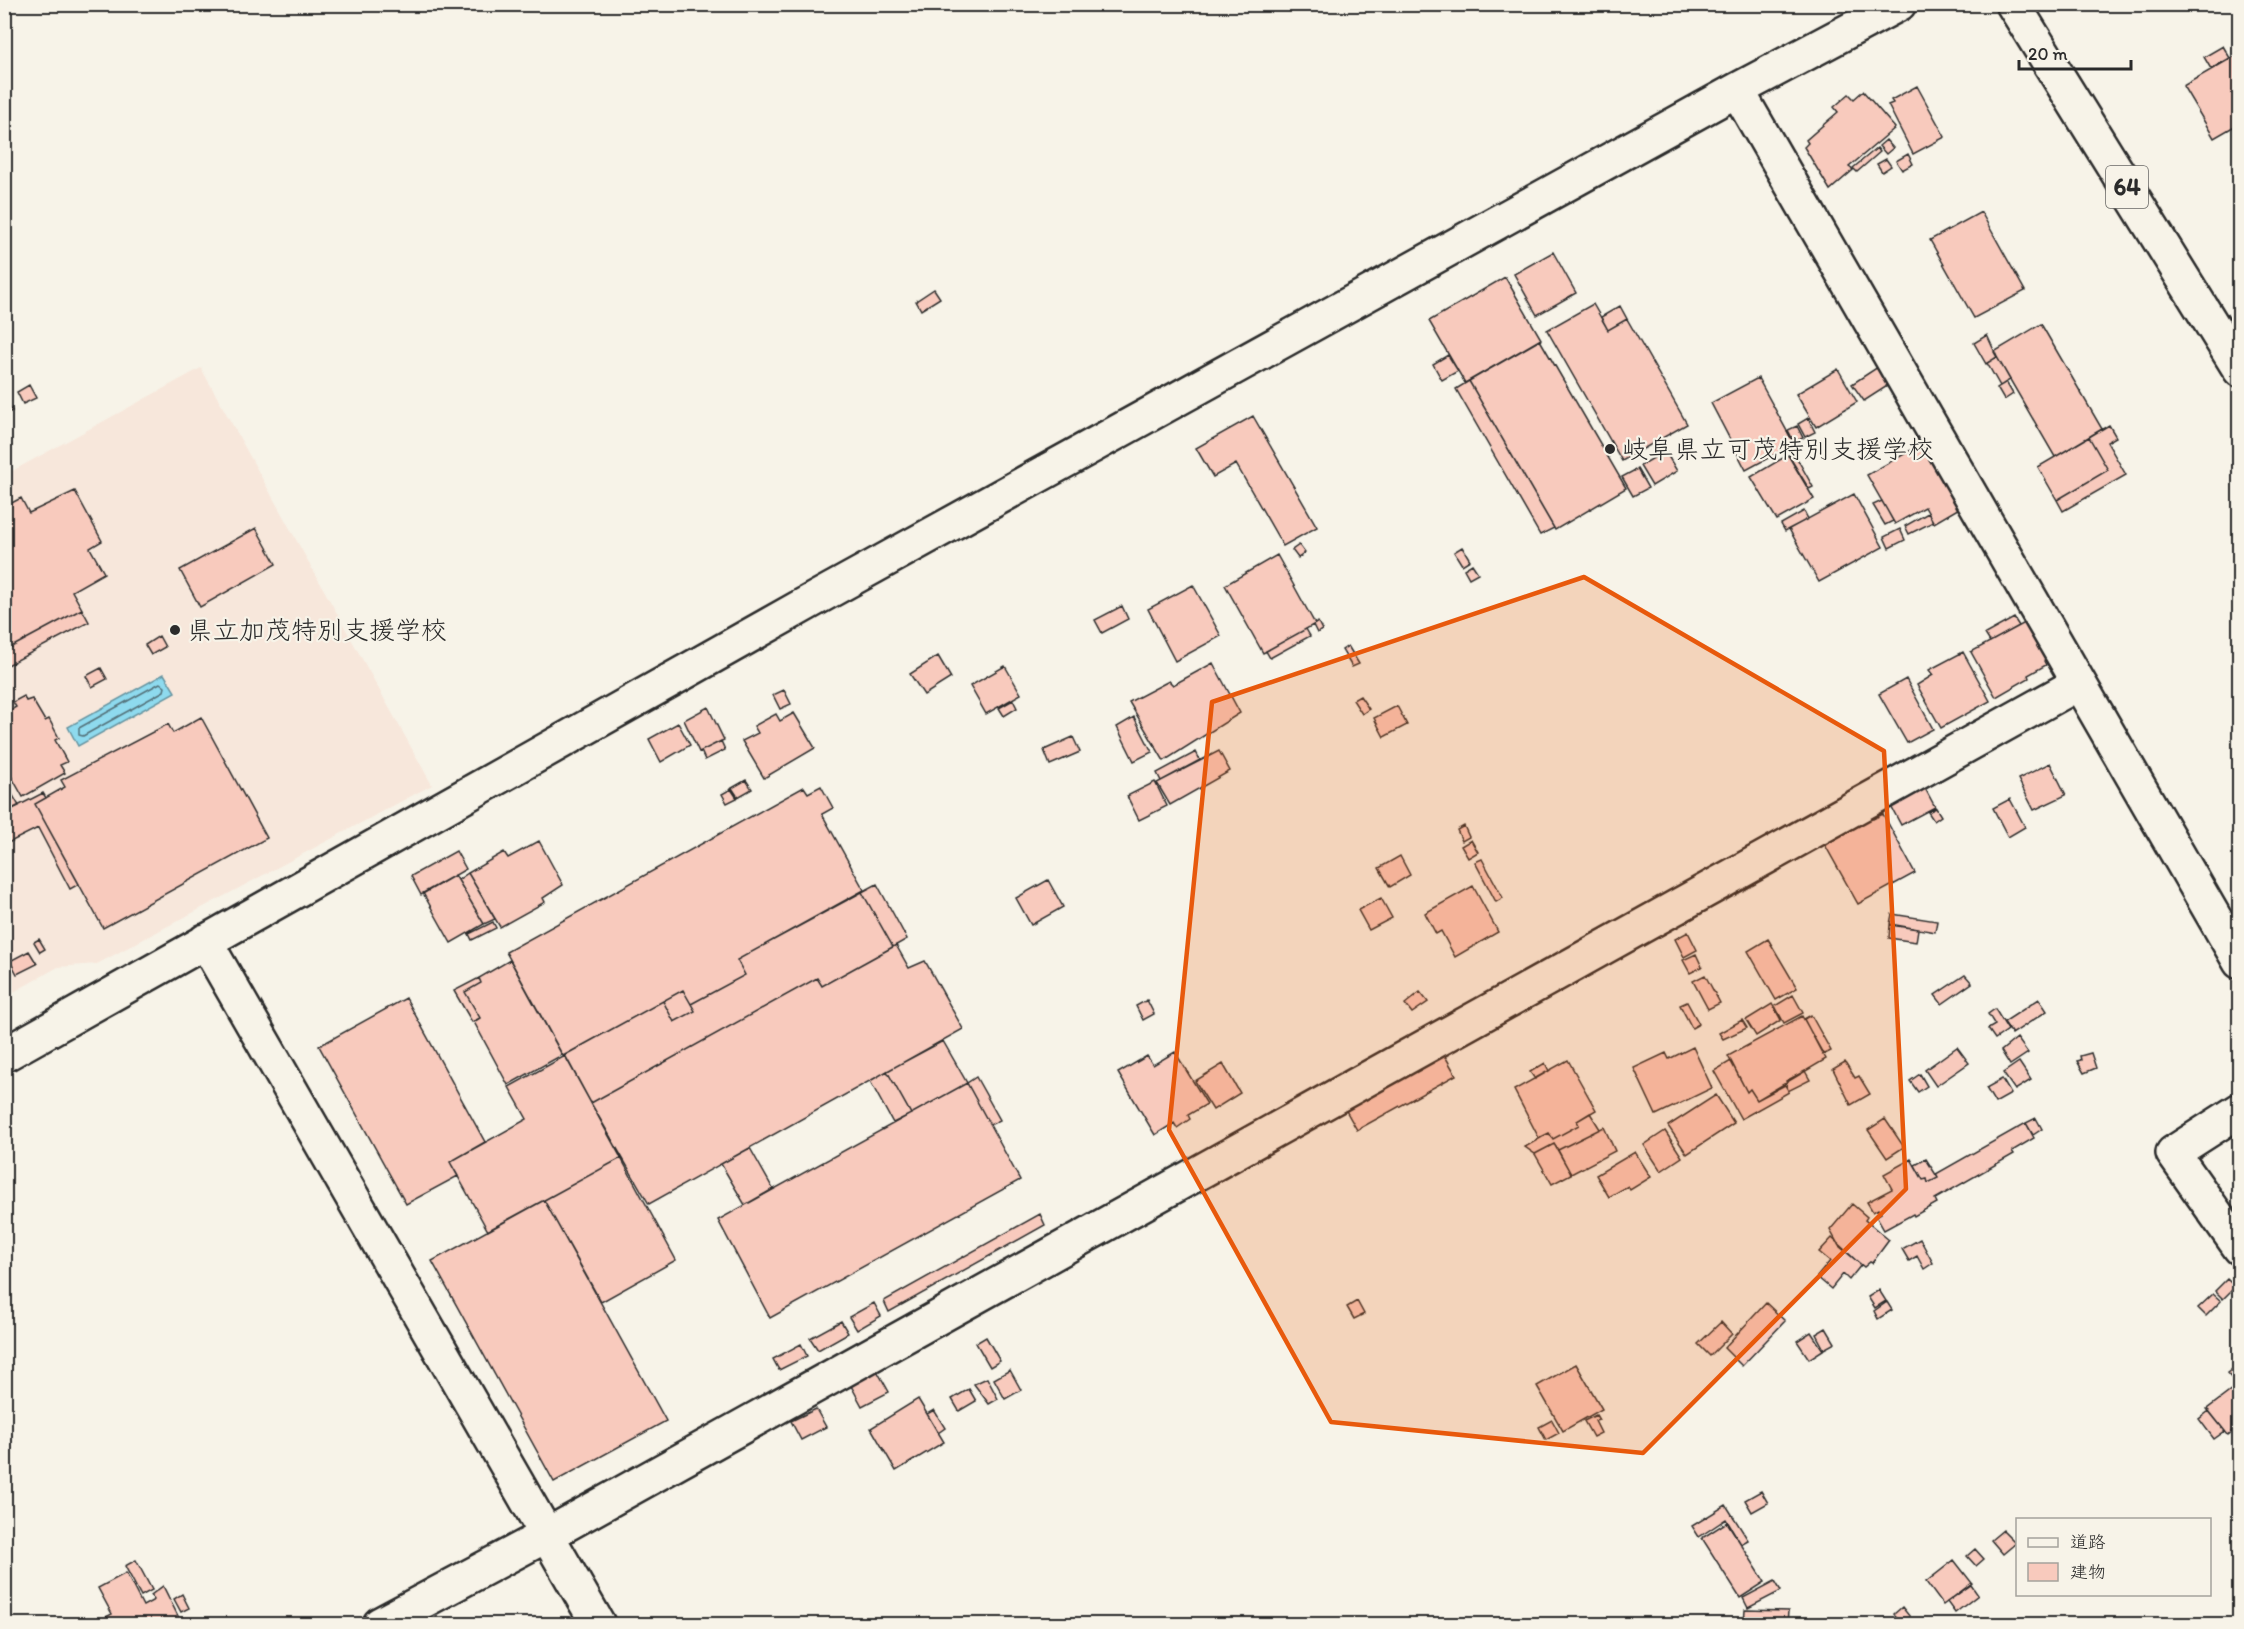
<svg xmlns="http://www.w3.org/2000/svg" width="2244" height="1629" viewBox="0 0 2244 1629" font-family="Itim,'Klee One',sans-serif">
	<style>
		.built { fill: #f7e7db }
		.water { fill: #8edaee; stroke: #6694a0; stroke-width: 1.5 }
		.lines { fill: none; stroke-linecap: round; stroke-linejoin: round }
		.shore { stroke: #537179; stroke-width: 1.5 }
		.building { fill: #f8cabd; stroke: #2b2b2b; stroke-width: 1.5 }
		.minor-casing { stroke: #2b2b2b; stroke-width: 38 }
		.major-casing { stroke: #2b2b2b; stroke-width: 38 }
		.minor { stroke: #f7f3e8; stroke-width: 33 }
		.major { stroke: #f7f3e8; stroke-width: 33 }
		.marked { fill: #e8590c; fill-opacity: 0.2; stroke: #e8590c; stroke-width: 4.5; stroke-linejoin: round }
		.poi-dot { fill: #2b2b2b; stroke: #f7f3e8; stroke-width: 2 }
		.labels { text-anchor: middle; stroke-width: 4.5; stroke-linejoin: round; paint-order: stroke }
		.shield { fill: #f7f3e8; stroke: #686764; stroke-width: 1.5 }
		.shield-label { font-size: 24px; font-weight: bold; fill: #2b2b2b }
		.poi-label { font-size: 26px; fill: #2b2b2b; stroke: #f7f3e8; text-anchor: start }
	</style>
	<rect width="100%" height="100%" fill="#f7f3e8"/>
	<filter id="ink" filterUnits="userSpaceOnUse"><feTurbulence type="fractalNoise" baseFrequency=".0167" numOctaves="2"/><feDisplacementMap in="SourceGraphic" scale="12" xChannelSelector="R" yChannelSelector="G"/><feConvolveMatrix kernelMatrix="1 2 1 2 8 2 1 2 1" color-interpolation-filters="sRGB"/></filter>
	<g filter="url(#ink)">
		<path class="built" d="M201,368l231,417 -335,179 -39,3 -53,30v-522z"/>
		<path class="water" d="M164,674l11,18 -97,54 -10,-19z"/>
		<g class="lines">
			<path class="shore" d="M160,683l5,4 -1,4 -81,45 -4,-1v-7z"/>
		</g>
		<path class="building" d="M2223,46l7,12 -19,11 -7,-12z
			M2240,53v70l-26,15 -31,-52z
			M1917,86l28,51 -32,17 -25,-49 5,-2 -2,-3z
			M1863,91l32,37 -46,39 4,3 -23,20 -26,-43 4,-4 -2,-3 32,-28 -4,-5 15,-13 5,5z
			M1886,140l7,8 -7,6 -7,-8z
			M1877,148l3,4 -23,20 -4,-4z
			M1908,154l5,10 -11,6 -6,-9z
			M1886,159l5,7 -9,6 -5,-8z
			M1981,212l44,79 -51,27 -44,-78z
			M1553,252l23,41 -39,22 -23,-41z
			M1505,277l36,62 -76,44 -36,-62z
			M934,289l6,9 -19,12 -5,-9z
			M1593,304l15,26 19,-11 60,105 -65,37 -75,-131z
			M1620,306l7,13 -19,11 -7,-13z
			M2041,324l61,105 -47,28 -61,-105z
			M1987,335l10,22 -11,7 -12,-21z
			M1540,340l86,148 -71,42 -86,-149z
			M1448,355l10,16 -16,9 -9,-16z
			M1997,357l13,23 -10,6 -13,-23z
			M1881,365l11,18 -28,18 -12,-17z
			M1838,369l19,33 -41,25 -20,-33z
			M1758,378l36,66 -48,26 -35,-67z
			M1469,381l85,147 -14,7 -84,-146z
			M2006,382l7,12 -9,6 -7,-12z
			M29,385l7,13 -13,6 -6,-12z
			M4,399l8,12 -8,4z
			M1253,416l64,111 -34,19 -47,-82 -23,13 -17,-29z
			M1808,418l7,14 -10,5 -7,-13z
			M2109,425l7,12 -9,5 19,33 -63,36 -6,-11 51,-30 -19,-33z
			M1797,426l6,12 -9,4 -6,-12z
			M2089,437l19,33 -51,30 -19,-33z
			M1922,444l20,36 5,-3 21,26 -34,20 -9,-16 -30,17 -28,-49z
			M1665,451l12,20 -25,15 -12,-20z
			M1794,453l19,34 -4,2 -20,-33z
			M1788,455l26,44 -37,21 -26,-43z
			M1637,469l11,19 -15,8 -11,-19z
			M75,491l27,50 -12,7 14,25 -32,18 10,18 -78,42v-144l17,-9 8,15z
			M1854,494l29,53 -64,35 -30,-53z
			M1882,501l11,20 -8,4 -12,-20z
			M1804,511l4,8 -23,12 -4,-7z
			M1928,513l5,9 -24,12 -4,-8z
			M256,528l20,36 -76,43 -20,-37z
			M1900,529l5,11 -16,8 -5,-11z
			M1299,545l6,8 -7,5 -6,-8z
			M1462,547l8,13 -8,5 -8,-13z
			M1277,555l38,69 -52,29 -38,-68z
			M1472,564l6,9 -9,5 -5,-9z
			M1193,585l28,51 -46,25 -27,-52z
			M1122,606l6,13 -26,14 -7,-13z
			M82,609l7,13 -85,45v-16z
			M2014,618l5,8 -29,16 -5,-8z
			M2034,618l20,37 -10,6 2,4 -18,10 1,3 -33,19 -25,-45z
			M1318,622l4,8 -5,3 -4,-8z
			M1306,629l4,7 -40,22 -4,-7z
			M159,636l6,11 -14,8 -6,-10z
			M1348,646l11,18 -7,3 -10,-17z
			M1963,652l27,49 -49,27 -24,-43 16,-10 -4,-5z
			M938,656l13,22 -27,17 -14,-21z
			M1213,663l27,50 -76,48 -35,-59 40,-21 4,4z
			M1005,666l16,28 -35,20 -16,-28z
			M101,668l6,11 -15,8 -6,-11z
			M1906,679l27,50 -26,14 -28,-49z
			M784,690l7,14 -11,5 -7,-14z
			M24,696l2,5 6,-2 13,22 4,-2 10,19 -4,2 12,22 -7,3 5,8 -42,24 -19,-34v-49l12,-7 -3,-5z
			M1360,696l9,13 -7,5 -9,-14z
			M1013,700l4,8 -13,8 -5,-8z
			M1397,706l10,19 -23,12 -10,-19z
			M708,707l16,33 -25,12 -15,-32z
			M794,713l21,35 -51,30 -22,-37 16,-8 -4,-7 22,-12 4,7z
			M201,717l66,121 -164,90 -68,-124 30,-17 -4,-7 107,-56 5,9z
			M1134,717l18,35 -18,9 -17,-34z
			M678,723l12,22 -29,17 -12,-23z
			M1073,737l7,15 -30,13 -6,-15z
			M721,741l4,9 -20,10 -4,-9z
			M1219,751l11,20 -60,34 -13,-22z
			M1196,752l4,8 -39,21 -4,-8z
			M2050,763l16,32 -32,15 -16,-31z
			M1919,777l16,30 -34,18 -16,-30z
			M4,780l15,26 -15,7z
			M746,780l6,9 -14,8 -6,-9z
			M1155,782l12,24 -28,14 -12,-24z
			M821,786l12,22 -11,6 42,76 -127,70 8,15 -54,29 -8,-14 -120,66 -57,-104 298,-165 4,6z
			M731,789l6,9 -10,5 -5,-9z
			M43,793l3,5 -11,6 44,80 -9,5 -32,-61 -34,17v-32z
			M2010,799l15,28 -17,10 -15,-29z
			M1936,808l5,8 -7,5 -6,-9z
			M1867,810l6,9 10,-5 32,59 -57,31 -38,-68z
			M1464,826l5,11 -7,4 -5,-11z
			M1471,840l7,12 -10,6 -7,-12z
			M539,841l24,44 -20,13 2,4 -45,25 -32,-54 36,-21 4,6z
			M456,851l10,18 -45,26 -10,-19z
			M1400,856l10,19 -20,12 -11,-19z
			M1482,859l21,39 -7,4 -21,-40z
			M468,873l27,46 -11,5 -26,-44z
			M455,875l29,49 -33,19 -28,-50z
			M1048,880l15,27 -32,18 -15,-27z
			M877,884l30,55 -14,8 -31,-55z
			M1473,886l25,46 -43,25 -14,-26 -5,3 -11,-21z
			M862,892l31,55 -71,39 -5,-8 -226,125 -26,-48 98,-54 11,21 21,-11 -4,-7 54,-29 -8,-15z
			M1381,898l11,20 -23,12 -11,-20z
			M1892,914l45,7 -2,11 -45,-8z
			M493,922l3,6 -24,12 -3,-6z
			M1890,925l28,4 -2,13 -27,-4z
			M1688,932l9,18 -13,7 -9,-18z
			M39,939l6,10 -5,3 -6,-10z
			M1768,939l29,49 -21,12 -28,-49z
			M896,945l13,23 16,-7 38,68 -314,175 -58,-101 226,-125 5,8z
			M29,951l8,13 -20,10 -7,-13z
			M1696,954l6,13 -12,6 -7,-13z
			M510,960l52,95 -54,30 -34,-63 6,-4 -15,-26 16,-9 -2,-5z
			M1705,975l15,28 -12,6 -15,-28z
			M1965,975l7,8 -30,21 -7,-9z
			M479,978l2,5 -16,9 15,26 -8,4 -18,-31z
			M683,990l12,21 -21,11 -11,-21z
			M1420,992l8,10 -16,11 -7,-9z
			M1793,995l10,18 -19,10 -9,-17z
			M406,998l79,144 -35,20 8,14 -52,28 -87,-158z
			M2039,999l8,12 -35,23 -8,-12z
			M1147,1000l7,14 -11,6 -7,-14z
			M1687,1002l12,22 -7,4 -12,-23z
			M1772,1004l9,16 -25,16 -10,-16z
			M1995,1009l13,21 -13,9 -7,-10 7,-4 -7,-11z
			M1811,1015l20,36 -8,4 -19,-36z
			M1802,1016l24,43 -69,41 -7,-11 -3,3 -19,-36z
			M1742,1020l5,8 -24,11 -4,-6z
			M2017,1038l11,15 -18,12 -9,-14z
			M943,1041l24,42 -56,31 -24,-43z
			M1438,1044l18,31 -99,55 -17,-30z
			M1693,1047l19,41 -56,27 -22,-47 32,-15 3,6z
			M1957,1047l12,16 -33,23 -11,-16z
			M1175,1052l32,52 -19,11 2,4 -13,9 -3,-5 -19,12 -37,-62 29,-17 6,9z
			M2091,1053l5,15 -12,5 -7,-12 4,-1 -1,-4z
			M565,1056l56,102 -133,73 -38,-69 77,-43 -18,-32z
			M1568,1060l28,50 -19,11 2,4 -26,14 -4,-6 -10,5 -25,-48z
			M1731,1061l16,31 3,-3 7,11 28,-15 4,7 -48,27 -27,-48z
			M1845,1062l10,16 4,-2 11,18 -19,11 -18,-36z
			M2019,1062l12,18 -16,10 -12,-17z
			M1545,1063l4,8 -14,8 -5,-7z
			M1223,1064l17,29 -27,17 -18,-29z
			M887,1071l24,43 -18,9 -23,-42z
			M1805,1071l5,9 -22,11 -2,-10z
			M1920,1074l7,12 -9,6 -8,-11z
			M976,1077l24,43 -10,5 -23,-42z
			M2002,1079l9,15 -16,9 -9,-15z
			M967,1083l53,97 -250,138 -52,-98z
			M1716,1095l18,28 -47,31 -19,-28z
			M1590,1113l10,16 -42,21 -4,-6 -19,10 -10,-7 24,-14 4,6 26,-14 -2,-4z
			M2036,1118l6,11 -9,6 -7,-12z
			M1885,1119l19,28 -17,11 -19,-28z
			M2026,1123l8,15 -22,13 2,3 -79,45 2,4 -23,13 -1,-2 -29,16 -8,-14 5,-3 -3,-4 -5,3 -6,-10 25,-13 -8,-15 27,-15 12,21 4,-1 1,4 10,-5 -2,-4z
			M1604,1127l11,24 -44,23 -13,-24z
			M1665,1131l17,26 -21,14 -17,-26z
			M1554,1144l17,30 -19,10 -17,-30z
			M750,1148l23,41 -28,16 -24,-41z
			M1635,1152l16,25 -21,13 -2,-4 -19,11 -13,-22z
			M621,1158l55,102 -75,42 -57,-102z
			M1926,1159l12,19 -10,5 -1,-4 -4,1 -8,-15z
			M544,1200l122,221 -112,61 -122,-221z
			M1852,1204l15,13 -2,3 24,20 -17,23 -2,-1 -6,5 -25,-21 -9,-16z
			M1040,1214l5,11 -156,87 -5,-11z
			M1832,1238l29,27 -12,15 -6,-6 -12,15 -14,-12 13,-16 -11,-9z
			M1920,1239l13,24 -9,6 -7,-13 -8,5 -7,-12z
			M2227,1279l8,8 -12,12 -8,-8z
			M1879,1290l7,11 -11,7 -7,-11z
			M2213,1294l8,7 -15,15 -8,-8z
			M1357,1301l7,13 -10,5 -7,-12z
			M1887,1302l5,8 -14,9 -4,-8z
			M874,1303l7,13 -24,14 -8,-13z
			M1766,1303l19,18 -43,45 -18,-18z
			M841,1321l7,12 -30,17 -8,-12z
			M1721,1322l11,12 -22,22 -12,-12z
			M1826,1328l9,15 -11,6 -8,-15z
			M1811,1332l12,18 -14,9 -12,-18z
			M986,1337l14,24 -10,6 -14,-24z
			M801,1344l6,12 -28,14 -6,-11z
			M2240,1363v25l-13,-15z
			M1576,1364l26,45 -39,22 -26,-45z
			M875,1367l14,25 -27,14 -13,-24z
			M1010,1370l11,20 -16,9 -11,-20z
			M987,1378l11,21 -9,5 -15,-20z
			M2236,1387l4,4v35l-12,9 -21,-26z
			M969,1389l7,12 -17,10 -7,-12z
			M918,1399l26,43 -48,29 -25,-43z
			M816,1409l10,18 -25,13 -10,-19z
			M934,1410l11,18 -7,5 -11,-19z
			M2209,1411l16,20 -11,8 -15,-20z
			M1596,1415l3,5 -4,1 6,12 -8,4 -9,-16z
			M1552,1420l7,13 -13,7 -7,-13z
			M1761,1491l7,12 -16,9 -7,-12z
			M1726,1505l22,35 -7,4 -15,-25 -27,18 -7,-11z
			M1727,1522l38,60 -25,16 -38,-60z
			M2003,1530l13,13 -13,11 -12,-14z
			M1975,1549l9,10 -8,7 -9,-10z
			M136,1560l16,30 -11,6 -16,-30z
			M1954,1560l18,23 -29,22 -17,-23z
			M126,1573l17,33 11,-6 -3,-5 12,-9 19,38h-90l20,-10 -14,-26z
			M1775,1581l6,10 -33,17 -5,-10z
			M1971,1585l7,10 -23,18 -8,-11z
			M182,1594l7,14 -8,4 -7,-13z
			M1902,1607l8,10 -8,6 -8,-9z
			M1745,1610l43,1 -1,13h-43z"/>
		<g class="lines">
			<g class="minor-casing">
				<path id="minor" d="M1737,90l503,872
					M205,941l393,683
					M4,1055l809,-455 924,-510 162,-86
					M2240,1110l-67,43 67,95
					M380,1624l167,-89 1532,-852"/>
			</g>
			<g class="major-casing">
				<path id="major" d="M2013,4l227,366"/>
			</g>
			<use href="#minor" class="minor"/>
			<use href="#major" class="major"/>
		</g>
	</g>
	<path class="marked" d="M1584,577l300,174 22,438 -263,264 -312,-31 -162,-292 43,-428z"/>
	<g class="poi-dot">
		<circle cx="1610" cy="449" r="6"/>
		<circle cx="175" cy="630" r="6"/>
	</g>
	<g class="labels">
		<rect class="shield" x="2106" y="166" width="42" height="42" rx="4.5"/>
		<g class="shield-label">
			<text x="2127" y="195">64</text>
		</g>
		<g class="poi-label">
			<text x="1622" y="458">岐阜県立可茂特別支援学校</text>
			<text x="187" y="639">県立加茂特別支援学校</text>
		</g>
	</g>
	<rect width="2244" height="1629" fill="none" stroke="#f7f3e8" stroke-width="24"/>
	<rect x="12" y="12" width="2220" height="1605" fill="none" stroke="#2b2b2b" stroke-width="2" filter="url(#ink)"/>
	<rect x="2016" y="1518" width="195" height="78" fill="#f7f3e8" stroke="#a5a39c" stroke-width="1.5"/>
	<rect x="2028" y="1538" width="30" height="9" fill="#f7f3e8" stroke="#a5a39c" stroke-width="1.5"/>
	<text x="2070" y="1548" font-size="18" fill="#2b2b2b">道路</text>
	<rect x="2028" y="1563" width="30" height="18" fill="#f8cabd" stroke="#a5a39c" stroke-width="1.5"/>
	<text x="2070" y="1578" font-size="18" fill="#2b2b2b">建物</text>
	<path d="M2019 60v9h112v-9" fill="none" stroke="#2b2b2b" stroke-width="3"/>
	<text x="2028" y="60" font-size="18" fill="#2b2b2b" stroke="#f7f3e8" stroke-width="4.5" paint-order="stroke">20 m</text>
</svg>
